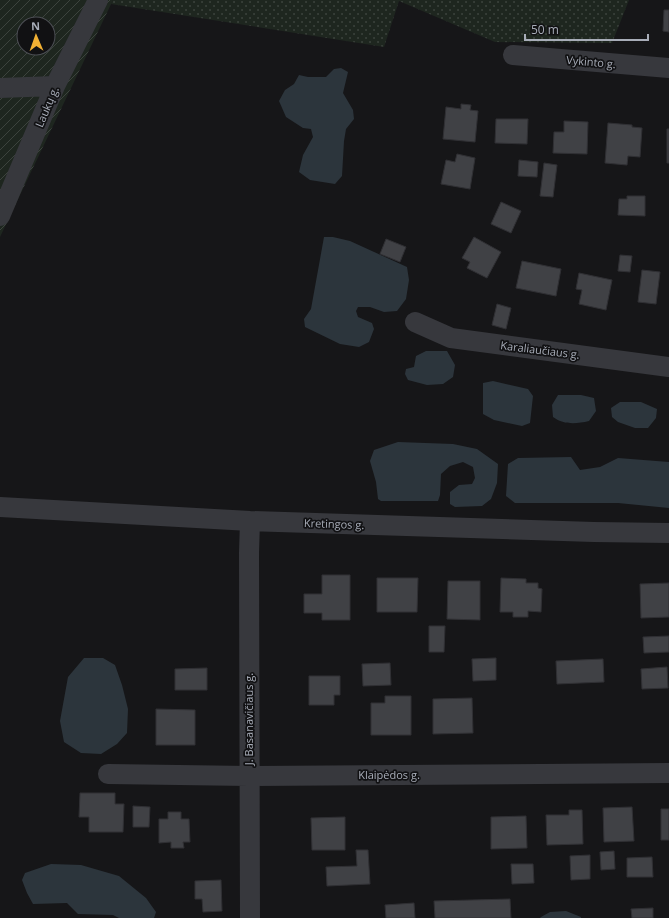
<svg xmlns="http://www.w3.org/2000/svg" width="669" height="918" viewBox="0 0 669 918" font-family="'Open Sans',sans-serif">
	<style>
		.grass { fill: url(#grass-dots) }
		.garden { fill: url(#garden-furrows); fill-rule: evenodd }
		.water { fill: #2c353c }
		.building { fill: #404145; stroke: #303034 }
		.lines { fill: none; stroke-linecap: round; stroke-linejoin: round }
		.minor { stroke: #37383d; stroke-width: 20 }
		.labels { text-anchor: middle; stroke-width: 3.5; stroke-linejoin: round; paint-order: stroke }
		.street-label { font-size: 11px; fill: #a8adb8; stroke: #111113 }
	</style>
	<defs>
		<pattern id="grass-dots" width="8" height="8" patternUnits="userSpaceOnUse"><rect width="8" height="8" fill="#1e261f"/><path d="M2 2h.1M6 6h.1" fill="none" stroke="#3c433d" stroke-width="1.8" stroke-linecap="round"/></pattern>
		<pattern id="garden-furrows" width="10" height="10" patternUnits="userSpaceOnUse"><rect width="10" height="10" fill="#1e261f"/><path d="M-1 1l2-2M0 10L10 0M9 11l2-2" fill="none" stroke="#3c433d"/></pattern>
	</defs>
	<rect width="100%" height="100%" fill="#161618"/>
	<path class="grass" d="M113,0h516l-17,43 -117,-1 -96,-41 -15,46 -273,-43z"/>
	<path class="garden" d="M0,0h113l-113,237zM24,24h24v24h-24z"/>
	<path class="water" d="M341,68l7,4 -5,21 10,17 1,9 -8,10 -2,12 -2,35 -7,8 -25,-4 -11,-8 4,-17 10,-18 -2,-8 -8,-1 -17,-11 -7,-16 6,-11 9,-6 5,-9 9,2h18l8,-8z
		M324,237h9l17,4 57,26 2,13 -3,19 -9,12 -13,1 -14,-5h-12l-2,4 2,6 14,6 2,6 -5,13 -10,5 -19,-3 -35,-17 -1,-8 7,-10z
		M426,351h21l8,14 -2,12 -10,7 -16,1 -19,-5 -3,-6 1,-5 8,-2 2,-11z
		M493,381l35,8 5,7 -3,27 -8,3 -28,-6 -11,-6v-31z
		M558,395h23l13,3 2,13 -7,10c-13,3 -25,4 -36,-4l-1,-12z
		M620,402h21l16,7 -1,9 -8,10h-13l-17,-6 -6,-5 -1,-9z
		M398,442l55,2 24,5 21,15 -1,19 -6,16 -9,7 -27,1 -5,-3v-12l9,-7 13,-1 3,-6 -2,-11 -10,-5 -13,4 -9,8 -1,21 -2,6h-57l-3,-2 -2,-17 -6,-21 4,-11z
		M571,457l9,13 20,-3 18,-9 51,4v46l-51,-5h-103l-9,-7 2,-32 10,-6z
		M84,658h19l12,7 7,20 6,24 -1,24 -10,11 -16,10 -20,-1 -17,-11 -4,-21 8,-44z
		M51,864l30,1 38,11 27,22 10,14 -2,6h-35l-6,-3 -35,-1 -11,-11 -34,1 -6,-11 -5,-13 3,-7z
		M566,911l15,6v1h-41l1,-1 9,-5z"/>
	<path class="building" d="M664,10h5v22l-6,-1z
		M461,104l10,1 -1,5 8,1 -3,31 -32,-3 3,-32 15,2z
		M496,119h32l-1,25 -32,-1z
		M564,121l24,1 -1,32 -34,-1 1,-21h10z
		M608,123l24,2v2l10,1 -2,29 -12,-1 -1,9 -22,-2z
		M667,129h2v34h-2z
		M457,154l18,4 -5,31 -29,-5 5,-24 9,2z
		M519,160l19,2 -1,15 -19,-1z
		M544,163l13,2 -4,32 -13,-1z
		M627,196h18v20l-27,-1 1,-16h8z
		M501,202l20,9 -10,22 -20,-9z
		M474,237l27,15 -14,26 -20,-10 3,-6 -8,-4z
		M386,239l20,8 -6,15 -20,-8z
		M620,255l12,1 -2,16 -12,-1z
		M522,261l39,8 -5,27 -40,-8z
		M642,270l18,2 -4,32 -18,-2z
		M579,273l33,7 -6,30 -27,-6 3,-14 -6,-1z
		M497,304l14,4 -5,21 -14,-4z
		M322,575h28v45h-28v-7h-18v-19h18z
		M377,578h41l-1,34h-40z
		M501,578l25,1v4h12v5l4,1 -1,23 -13,-1v6h-15v-5h-13z
		M448,581h32v39l-33,-1z
		M669,583v34l-28,1 -1,-34z
		M429,626h16l-1,26h-15z
		M669,636v16l-25,1 -1,-16z
		M496,658v22l-23,1 -1,-22z
		M603,659l1,23 -47,2 -1,-23z
		M390,663l1,22 -28,1 -1,-22z
		M667,667l1,21 -26,1 -1,-20z
		M207,668v22h-32v-21z
		M309,676h31v19h-6v10h-25z
		M385,696h26v39h-40v-32h14z
		M472,698l1,35 -40,1v-35z
		M156,709l39,1v35h-39z
		M80,793h35v11h9l-1,28h-34v-15h-10z
		M133,806l17,1 -1,20h-16z
		M632,807l2,34 -30,1 -1,-34z
		M661,809h8v31h-8z
		M569,810h13l1,34 -36,1 -1,-30h23z
		M168,812h13v7h8l1,23h-7l1,6h-13v-6l-12,1v-24h9z
		M526,816l1,32 -36,1v-32z
		M345,817v33h-33l-1,-32z
		M356,850h12l2,34 -43,2 -1,-19 31,-1z
		M614,851l1,18 -14,1 -1,-18z
		M590,855v24l-19,1 -1,-24z
		M652,857l1,20h-26v-19z
		M511,864h22l1,19 -22,1z
		M221,880l1,31 -19,1 -1,-13h-7v-18z
		M510,899l1,19h-76l-1,-17z
		M414,903l1,15h-29l-1,-13z
		M653,908v10h-21l-1,-9z"/>
	<g class="lines">
		<path class="minor" d="M513,55l156,13
			M0,88l55,-2
			M0,216l55,-130 43,-86
			M415,322l36,16 218,29
			M0,507l250,14 344,11 75,1
			M108,774l141,2 420,-3
			M250,918l-1,-365 1,-32"/>
	</g>
	<g class="labels">
		<g class="street-label">
			<text transform="translate(591 62) rotate(5)" y="4">Vykinto g.</text>
			<text transform="translate(47 107) rotate(-67)" y="4">Laukų g.</text>
			<text transform="translate(540 350) rotate(7)" y="4">Karaliaučiaus g.</text>
			<text transform="translate(334 524) rotate(2)" y="4">Kretingos g.</text>
			<text transform="translate(249 719) rotate(-90)" y="4">J. Basanavičiaus g.</text>
			<text x="389" y="779">Klaipėdos g.</text>
		</g>
	</g>
	<g transform="translate(36 36) rotate(358)"><circle r="19" fill="#111113" stroke="#4d4f55"/>
	<path d="M0-3L7 15L0 10L-7 15Z" fill="#f2b134"/>
	<text y="-6" font-size="11" font-weight="bold" text-anchor="middle" fill="#a8adb8">N</text>
	</g>
	<path d="M525 34v6h123v-6" fill="none" stroke="#a8adb8" stroke-width="2"/>
	<text x="531" y="34" font-size="12" fill="#a8adb8" stroke="#111113" stroke-width="3" paint-order="stroke">50 m</text>
</svg>
